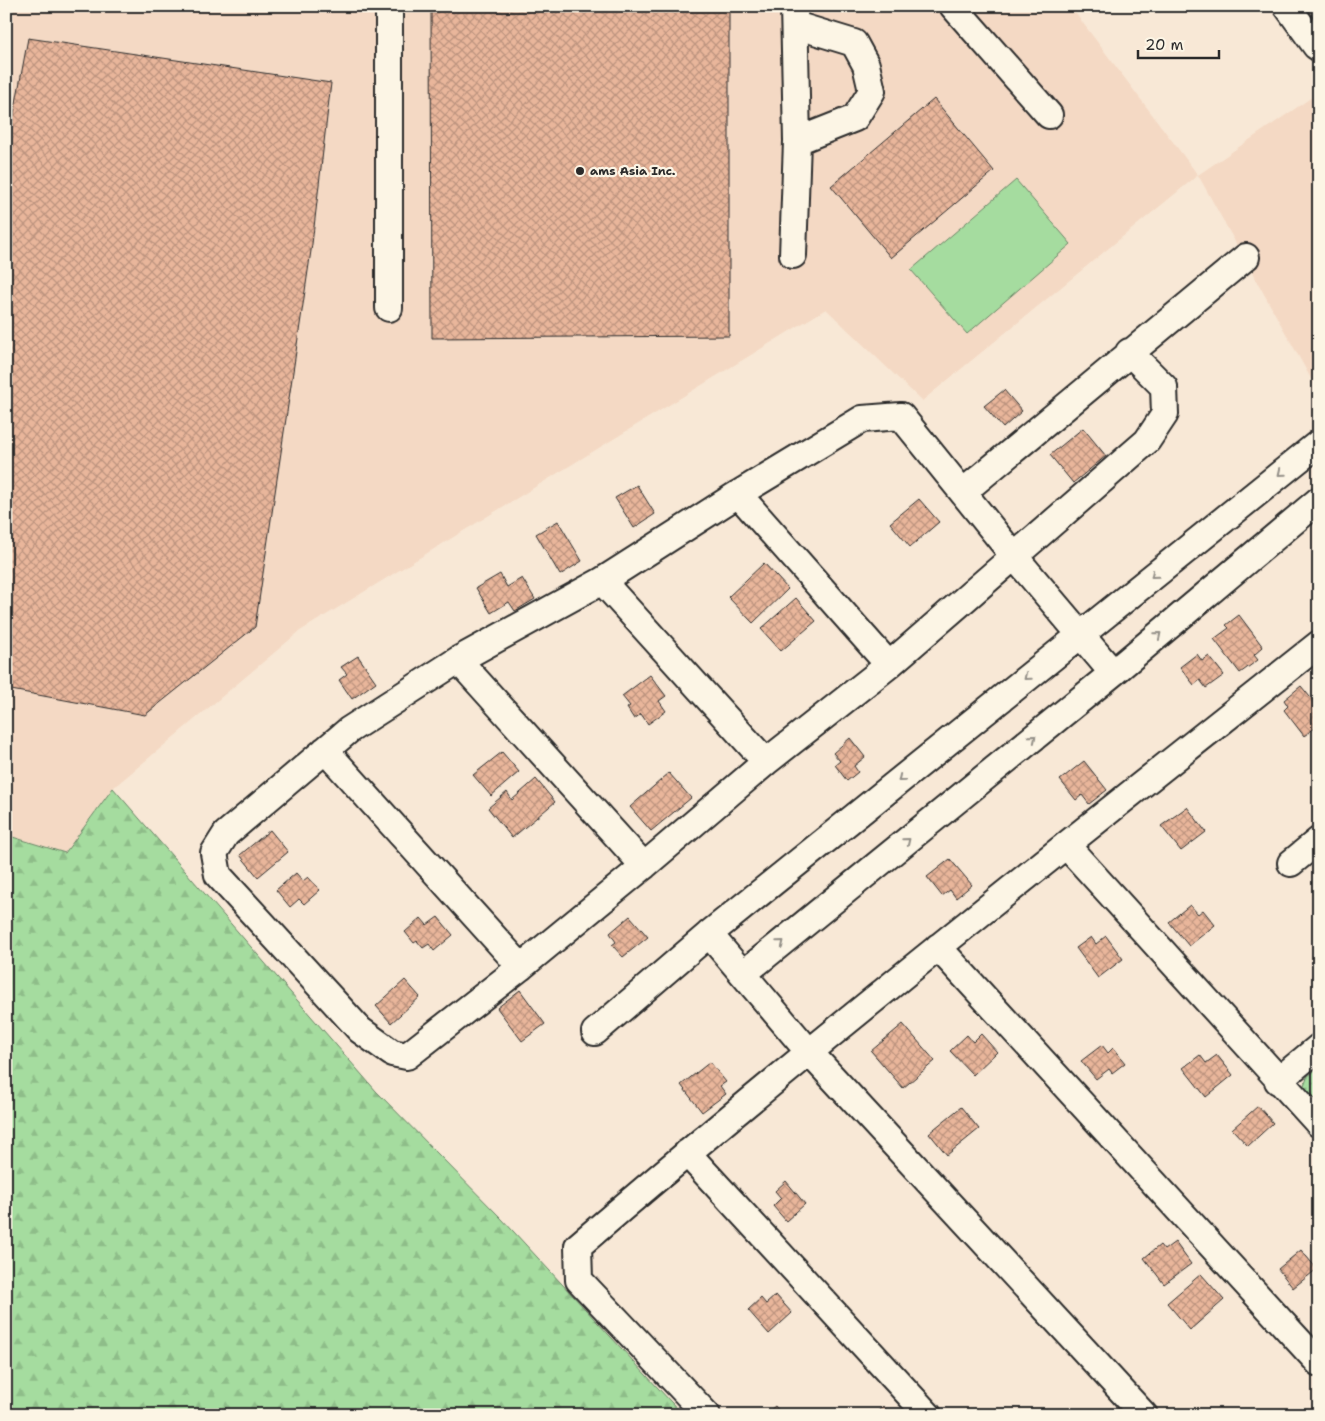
<svg xmlns="http://www.w3.org/2000/svg" width="1325" height="1421" viewBox="0 0 1325 1421" font-family="'Shantell Sans',sans-serif">
	<style>
		.built { fill: #f4d9c4 }
		.grass { fill: url(#grass-dots); stroke: #688465 }
		.forest { fill: url(#forest-firs); stroke: #688465 }
		.garden { fill: #a5dc9f; stroke: #688465 }
		.building { fill: url(#building-cross-hatch); stroke: #2b2b2b }
		.lines { fill: none; stroke-linecap: round; stroke-linejoin: round }
		.minor-casing { stroke: #2b2b2b; stroke-width: 30 }
		.minor { stroke: #fcf5e5; stroke-width: 26 }
		.oneway { stroke: #949088 }
		.poi-dot { fill: #2b2b2b; stroke: #fcf5e5; stroke-width: 2 }
		.labels { text-anchor: middle; stroke-width: 4.5; stroke-linejoin: round; paint-order: stroke }
		.poi-label { font-size: 12px; font-weight: bold; fill: #2b2b2b; stroke: #fcf5e5; text-anchor: start }
	</style>
	<defs>
		<pattern id="grass-dots" width="8" height="8" patternUnits="userSpaceOnUse" patternTransform="scale(1.25)"><rect width="8" height="8" fill="#a5dc9f"/><path d="M2 2h.1M6 6h.1" fill="none" stroke="#8ebd89" stroke-width="1.8" stroke-linecap="round"/></pattern>
		<pattern id="forest-firs" width="22" height="20" patternUnits="userSpaceOnUse" patternTransform="scale(1.25)"><rect width="22" height="20" fill="#a5dc9f"/><path d="M5 1l3.5 6h-7zM16 11l3.5 6h-7z" fill="#8ebd89"/></pattern>
		<pattern id="building-cross-hatch" width="8" height="8" patternUnits="userSpaceOnUse" patternTransform="scale(1.25)"><rect width="8" height="8" fill="#e9b69b"/><path d="M0 0l8 8M0 8l8-8" fill="none" stroke="#bd947f"/></pattern>
	</defs>
	<rect width="100%" height="100%" fill="#f8e8d6"/>
	<filter id="ink" filterUnits="userSpaceOnUse"><feTurbulence type="fractalNoise" baseFrequency=".02" numOctaves="2"/><feDisplacementMap in="SourceGraphic" scale="10" xChannelSelector="R" yChannelSelector="G"/><feConvolveMatrix kernelMatrix="1 2 1 2 8 2 1 2 1" color-interpolation-filters="sRGB"/></filter>
	<g filter="url(#ink)">
		<path class="built" d="M6,6h1064l128,169 120,-82 1,300 -121,-218 -276,226 -96,-92 -526,322 -187,157 -48,65 -59,-18z"/>
		<path class="grass" d="M1319,1067v38l-16,-17 4,-11z"/>
		<path class="forest" d="M113,788l263,303 125,127 182,197h-677v-580l59,18z"/>
		<path class="garden" d="M1016,180l55,64 -104,90 -56,-64z"/>
		<path class="building" d="M431,6h298v330l-297,2z
			M28,38l303,45 -19,161 -57,383 -110,88 -139,-26v-532z
			M934,99l60,72 -103,87 -60,-72z
			M1004,390l18,21 -19,17 -19,-22z
			M1083,428l23,28 -33,27 -23,-28z
			M637,485l18,29 -21,14 -19,-30z
			M919,499l20,23 -29,25 -20,-24z
			M558,521l24,40 -22,14 -24,-41z
			M764,563l24,26 -35,34 -25,-26z
			M500,574l7,13 15,-9 13,21 -20,12 -6,-9 -18,11 -15,-25z
			M796,598l20,23 -35,30 -20,-22z
			M1239,615l24,32 -9,8 4,5 -18,13 -26,-34 15,-11 -3,-3z
			M1197,654l5,7 7,-5 15,19 -18,13 -6,-8 -6,5 -14,-18z
			M358,656l18,26 -24,17 -13,-19 8,-6 -6,-7z
			M650,675l16,21 -7,5 7,10 -18,13 -7,-10 -7,5 -7,-11 3,-2 -8,-10z
			M1301,686l18,22v17l-15,11 -20,-26 4,-4 -4,-6z
			M850,738l15,19 -11,9 4,6 -11,9 -12,-16 5,-4 -7,-8z
			M502,752l17,20 -28,24 -18,-21z
			M1084,761l23,29 -18,14 -7,-9 -6,5 -16,-20z
			M669,773l22,25 -40,33 -21,-24z
			M536,779l19,23 -43,36 -24,-30 19,-16 5,8z
			M1187,807l19,25 -25,19 -20,-25z
			M270,830l18,22 -30,25 -18,-22z
			M950,859l22,26 -16,13 -6,-8 -8,6 -15,-19z
			M296,873l7,8 5,-4 12,13 -16,14 -5,-5 -9,8 -14,-17z
			M1190,905l8,9 5,-4 12,15 -26,21 -20,-24z
			M630,916l18,21 -25,20 -11,-12 4,-3 -6,-9z
			M438,917l15,18 -19,16 -5,-7 -6,4 -6,-7 -3,2 -9,-11 16,-14 6,7z
			M1106,936l17,23 -25,19 -22,-30 15,-11 5,7z
			M405,980l15,17 -29,26 -15,-17z
			M520,990l25,34 -23,17 -25,-33z
			M903,1024l32,37 -32,27 -32,-37z
			M981,1034l16,18 -24,23 -23,-24 17,-16 6,7z
			M1102,1045l6,8 5,-5 12,15 -13,10 -3,-4 -13,10 -15,-18z
			M1200,1055l6,8 11,-8 16,20 -27,22 -23,-29z
			M710,1062l16,20 -6,4 6,8 -24,18 -21,-27z
			M1258,1106l15,17 -25,23 -16,-17z
			M961,1107l18,22 -32,26 -18,-22z
			M786,1181l19,23 -19,17 -13,-15 8,-8 -6,-7z
			M1175,1242l16,22 -27,20 -20,-26 16,-13 4,5z
			M1301,1250l16,19 -24,19 -15,-19z
			M1201,1274l23,26 -34,30 -23,-27z
			M776,1295l16,18 -23,21 -21,-24 13,-12 5,6z
			M775,1406l7,8 4,-3 3,4h-25z
			M883,1406l9,9h-18z"/>
		<g class="lines">
			<g class="minor-casing">
				<path id="minor" d="M953,6l96,109
					M1287,6l29,40 3,2
					M795,25l59,18 12,22 6,26 -17,27 -58,23
					M793,255l4,-114 -3,-135
					M389,308v-302
					M963,492l283,-235
					M738,494l151,171
					M602,581l164,181
					M458,660l186,206
					M1113,673l-99,-117 -113,-140 -39,3 -124,75 -136,87 -144,79 -109,70 -123,104 -12,19 4,22 142,155 32,23 15,3 114,-89 123,-101 122,-104 123,-97 258,-224 18,-27 -1,-27 -35,-35
					M325,750l196,217
					M1066,845l253,279
					M1291,863l28,-23
					M709,934l100,118 335,363
					M938,947l381,416
					M743,974l370,-301 206,-173
					M595,1032l114,-98 610,-491
					M1278,1081l41,-34
					M687,1153l241,262
					M707,1415l-128,-135 -1,-34c242,-208 492,-404 741,-602"/>
			</g>
			<use href="#minor" class="minor"/>
		</g>
		<defs><path id="oneway-chevron" d="M-2-3.5L2.5 0L-2 3.5" fill="none" stroke-width="1.6" stroke-linecap="round" stroke-linejoin="round" transform="scale(1.25)"/></defs>
		<g class="oneway">
			<use href="#oneway-chevron" transform="translate(1281 473) rotate(141)"/>
			<use href="#oneway-chevron" transform="translate(1154 575) rotate(141)"/>
			<use href="#oneway-chevron" transform="translate(1158 635) rotate(-40)"/>
			<use href="#oneway-chevron" transform="translate(1027 677) rotate(141)"/>
			<use href="#oneway-chevron" transform="translate(1033 738) rotate(-39)"/>
			<use href="#oneway-chevron" transform="translate(901 779) rotate(141)"/>
			<use href="#oneway-chevron" transform="translate(907 841) rotate(-39)"/>
			<use href="#oneway-chevron" transform="translate(781 943) rotate(-39)"/>
		</g>
	</g>
	<circle class="poi-dot" cx="580" cy="171" r="5"/>
	<g class="labels">
		<g class="poi-label">
			<text x="590" y="175">ams Asia Inc.</text>
		</g>
	</g>
	<rect width="1325" height="1421" fill="none" stroke="#fcf5e5" stroke-width="25"/>
	<rect x="12" y="12" width="1300" height="1396" fill="none" stroke="#2b2b2b" stroke-width="2" filter="url(#ink)"/>
	<path d="M1138 50v8h81v-8" fill="none" stroke="#2b2b2b" stroke-width="2.5"/>
	<text x="1145" y="50" font-size="15" fill="#2b2b2b" stroke="#fcf5e5" stroke-width="4" paint-order="stroke">20 m</text>
</svg>
